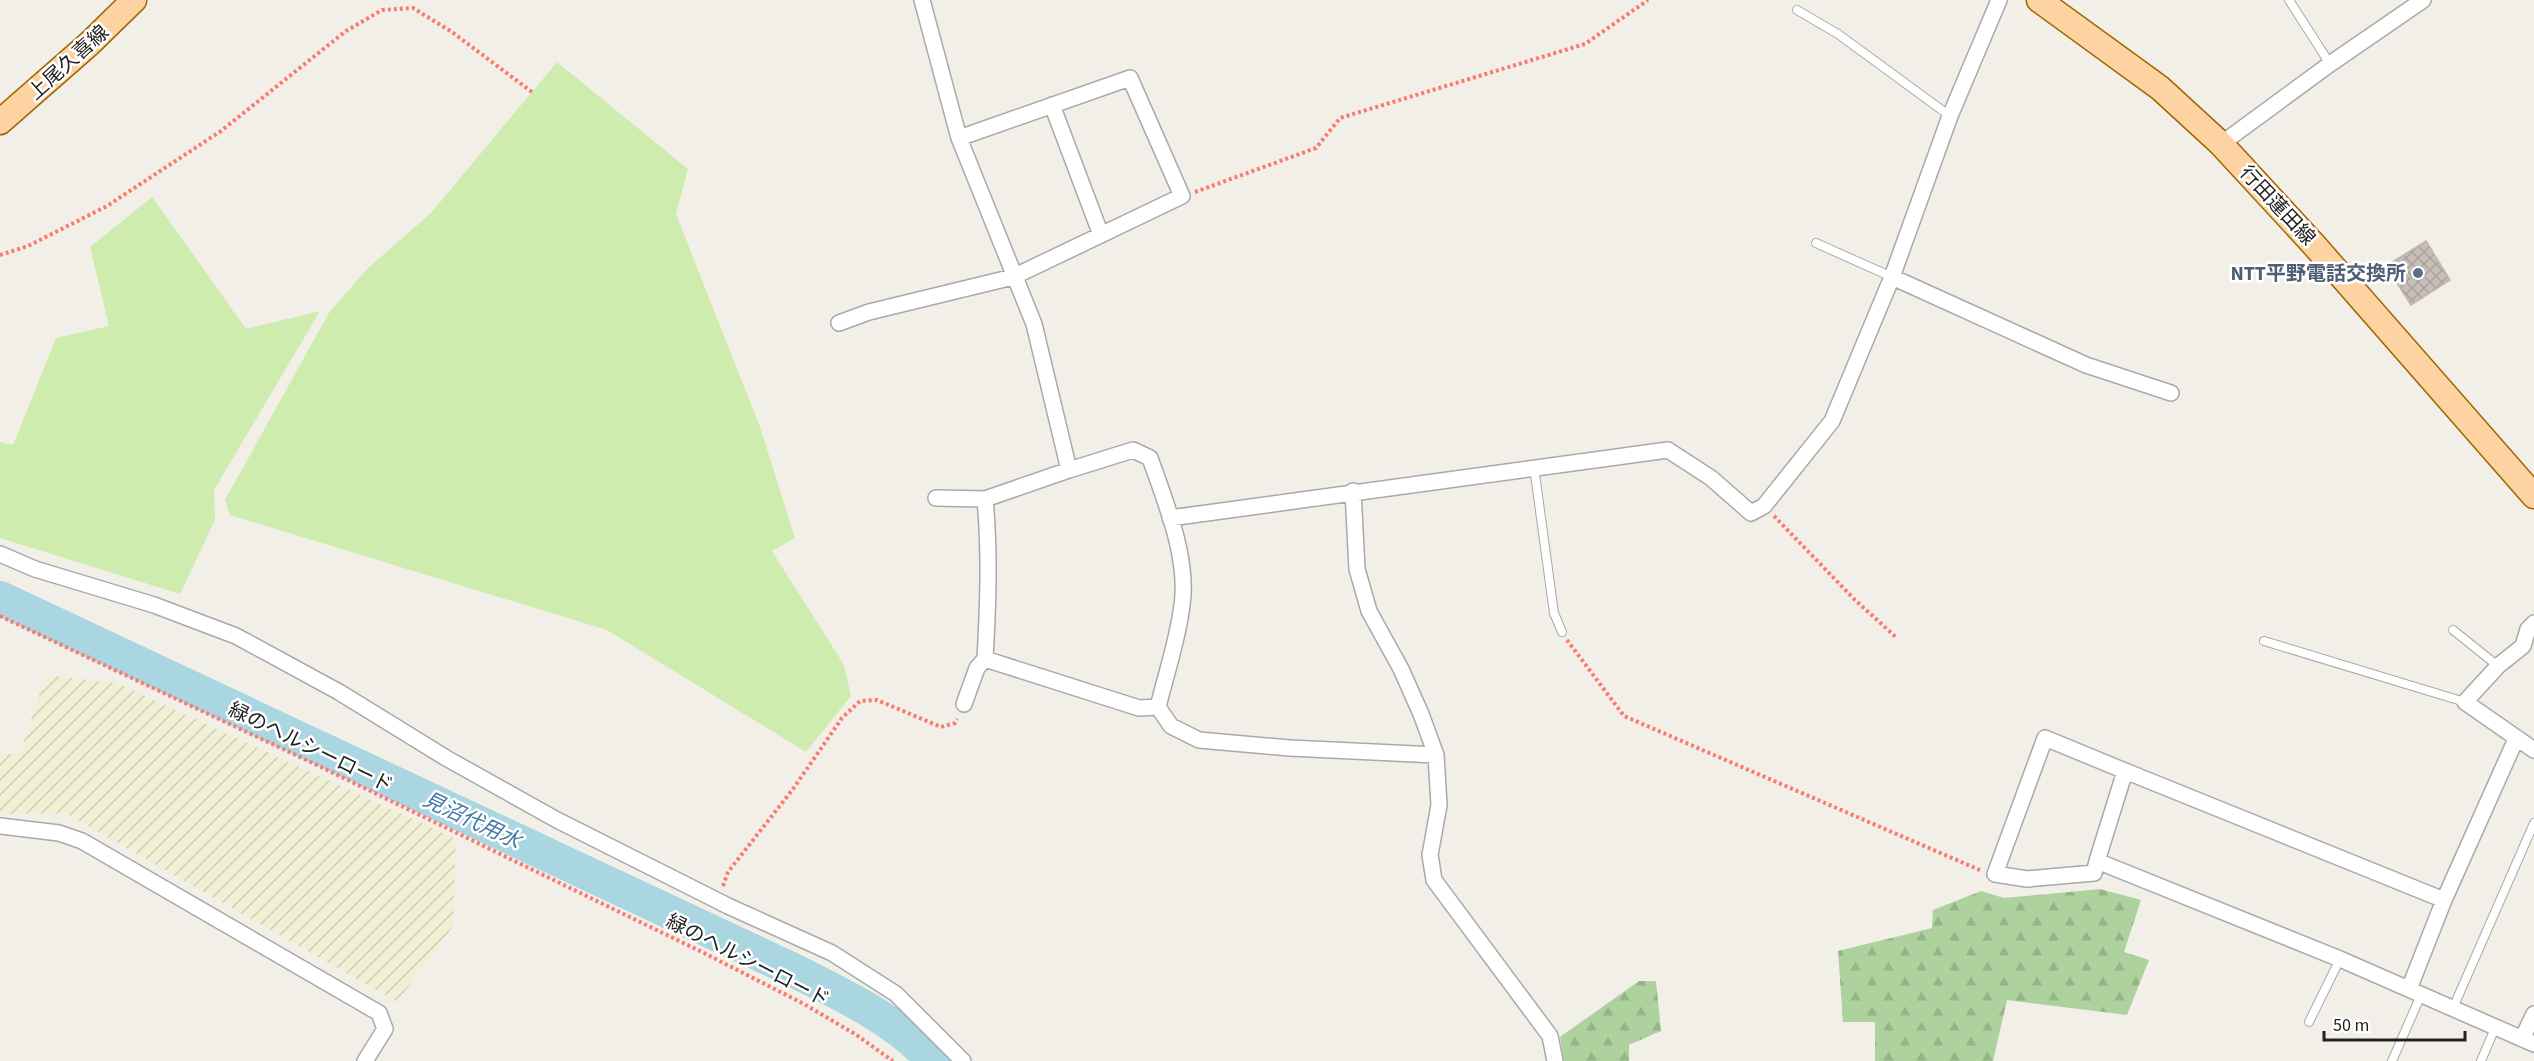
<svg xmlns="http://www.w3.org/2000/svg" width="2534" height="1061" viewBox="0 0 2534 1061" font-family="'Source Sans 3','Noto Sans JP',sans-serif">
	<style>
		.farmland { fill: url(#farmland-furrows) }
		.grass { fill: #cfecaf }
		.forest { fill: url(#forest-firs) }
		.lines { fill: none; stroke-linecap: round; stroke-linejoin: round }
		.river { stroke: #a9d6e0; stroke-width: 34 }
		.building { fill: url(#building-cross-hatch); stroke: #c4b5aa; stroke-width: 1.5 }
		.service-casing { stroke: #a9a9a9; stroke-width: 10 }
		.minor-casing { stroke: #a9a9a9; stroke-width: 18 }
		.primary-casing { stroke: #a06500; stroke-width: 27 }
		.path { stroke: #fd786f; stroke-width: 4; stroke-dasharray: 3 3; stroke-linecap: butt }
		.service { stroke: #fff; stroke-width: 8 }
		.minor { stroke: #fff; stroke-width: 15 }
		.primary { stroke: #fed3a2; stroke-width: 24 }
		.service-dot { fill: #5c6f8a; stroke: #fff; stroke-width: 2 }
		.labels { text-anchor: middle; stroke-width: 5; stroke-linejoin: round; paint-order: stroke }
		.street-label { font-size: 20px; fill: #222; stroke: #fff }
		.service-label { font-size: 20px; font-weight: bold; fill: #4e5e75; stroke: #fff; text-anchor: end }
		.water-label { font-size: 21px; font-style: italic; fill: #4578a5; stroke: #fff }
	</style>
	<defs>
		<pattern id="farmland-furrows" width="10" height="10" patternUnits="userSpaceOnUse" patternTransform="scale(1.5)"><rect width="10" height="10" fill="#f0f1d4"/><path d="M-1 1l2-2M0 10L10 0M9 11l2-2" fill="none" stroke="#ceceb6"/></pattern>
		<pattern id="forest-firs" width="22" height="20" patternUnits="userSpaceOnUse" patternTransform="scale(1.5)"><rect width="22" height="20" fill="#aed29d"/><path d="M5 1l3.5 6h-7zM16 11l3.5 6h-7z" fill="#95b487"/></pattern>
		<pattern id="building-cross-hatch" width="8" height="8" patternUnits="userSpaceOnUse" patternTransform="scale(1.5)"><rect width="8" height="8" fill="#c7beb8"/><path d="M0 0l8 8M0 8l8-8" fill="none" stroke="#aba39e"/></pattern>
	</defs>
	<rect width="100%" height="100%" fill="#f2efe9"/>
	<path class="farmland" d="M46,675l71,8 339,156 -3,87 -56,76 -332,-189 -65,1v-62l19,4z"/>
	<path class="grass" d="M557,62l131,107 -12,45 84,213 35,111 -23,13 72,114 7,31 -45,56 -199,-122 -377,-115 -5,-15 105,-189 38,-43 63,-55z
		M152,197l94,132 74,-18 -106,179 1,30 -35,74 -180,-56v-96l13,3 43,-107 53,-12 -19,-79z"/>
	<path class="forest" d="M2100,889l41,11 -17,52 25,8 -22,55 -120,-15 -14,61h-118v-39h-32l-5,-71 94,-23 1,-18 48,-19 23,7z
		M1639,981h17l5,50 -32,14v16h-65l-4,-24z"/>
	<g class="lines">
		<path class="river" d="M0,598l793,372c49,25 103,49 140,91"/>
	</g>
	<path class="building" d="M2426,241l24,39 -39,25 -25,-39z"/>
	<g class="lines">
		<g class="service-casing">
			<path id="service" d="M2289,0l41,64
				M1797,10l41,24 112,82
				M1816,243l76,34
				M1534,467l20,146 8,19
				M2453,630l45,36
				M2264,641l201,61
				M2453,1008l81,-185
				M2309,1022l31,-63
				M2392,1061l29,-66
				M2481,1061l14,-33"/>
		</g>
		<g class="minor-casing">
			<path id="minor" d="M922,0l37,138 75,186 35,146 64,-20 17,8c15,43 39,100 32,147 -4,34 -16,69 -24,102
				M1052,105l49,130
				M2221,144l109,-80 93,-64
				M1892,277l194,88 85,28
				M839,323l30,-11 144,-35 169,-81 -52,-118 -171,60
				M1069,470l-84,29c5,54 3,106 0,160l154,49 19,-1 13,19 28,14 91,8 146,7
				M1353,491l4,78 12,42 32,58 20,45 15,41 3,50 -9,50 4,25 116,156 5,25
				M936,498l49,1
				M1170,518l498,-68 43,28 40,35 13,-7 68,-85 60,-144 58,-161 49,-116
				M0,554l35,15 119,36 82,31 103,56 107,66 111,62 171,86 104,47 64,41 67,67
				M2534,623l-6,6 -5,17 -25,20 -33,36 69,48
				M964,704l13,-36 8,-9
				M2125,771l-80,-33 -50,136 32,5 67,-6 3,-12 243,98 194,85
				M0,826l59,7 23,8 297,172 6,16 -20,32
				M2097,861l28,-90 319,129 72,-161
				M2409,989l35,-89
				M2522,1039l12,-25"/>
		</g>
		<g class="primary-casing">
			<path id="primary" d="M2039,0l121,88 61,56 94,102 219,250
				M0,122l89,-78 45,-44"/>
		</g>
		<path class="path" d="M1195,192l121,-44 24,-30 245,-74 63,-44
			M0,255l28,-9 79,-40 114,-75 125,-100 36,-21 31,-2 39,24 80,60
			M1774,516l81,84 42,38
			M0,616l319,150 385,187 100,51 51,30 38,27
			M1567,640l57,76 358,155
			M723,886l5,-14 65,-83 49,-71 18,-17 17,-1 64,27 14,-4 2,-4"/>
		<use href="#service" class="service"/>
		<use href="#minor" class="minor"/>
		<use href="#primary" class="primary"/>
	</g>
	<circle class="service-dot" cx="2418" cy="273" r="6"/>
	<g class="labels">
		<g class="street-label">
			<text transform="translate(68 62) rotate(-42)" y="7">上尾久喜線</text>
			<text transform="translate(2278 205) rotate(47)" y="7">行田蓮田線</text>
			<text transform="translate(311 747) rotate(26)" y="7">緑のヘルシーロード</text>
			<text transform="translate(748 960) rotate(27)" y="7">緑のヘルシーロード</text>
		</g>
		<g class="service-label">
			<text x="2406" y="280">NTT平野電話交換所</text>
		</g>
		<g class="water-label">
			<text transform="translate(472 820) rotate(25)" y="7">見沼代用水</text>
		</g>
	</g>
	<path d="M2324 1031v9h141v-9" fill="none" stroke="#222222" stroke-width="3"/>
	<text x="2333" y="1031" font-size="18" fill="#222222" stroke="#ffffff" stroke-width="4.5" paint-order="stroke">50 m</text>
</svg>
